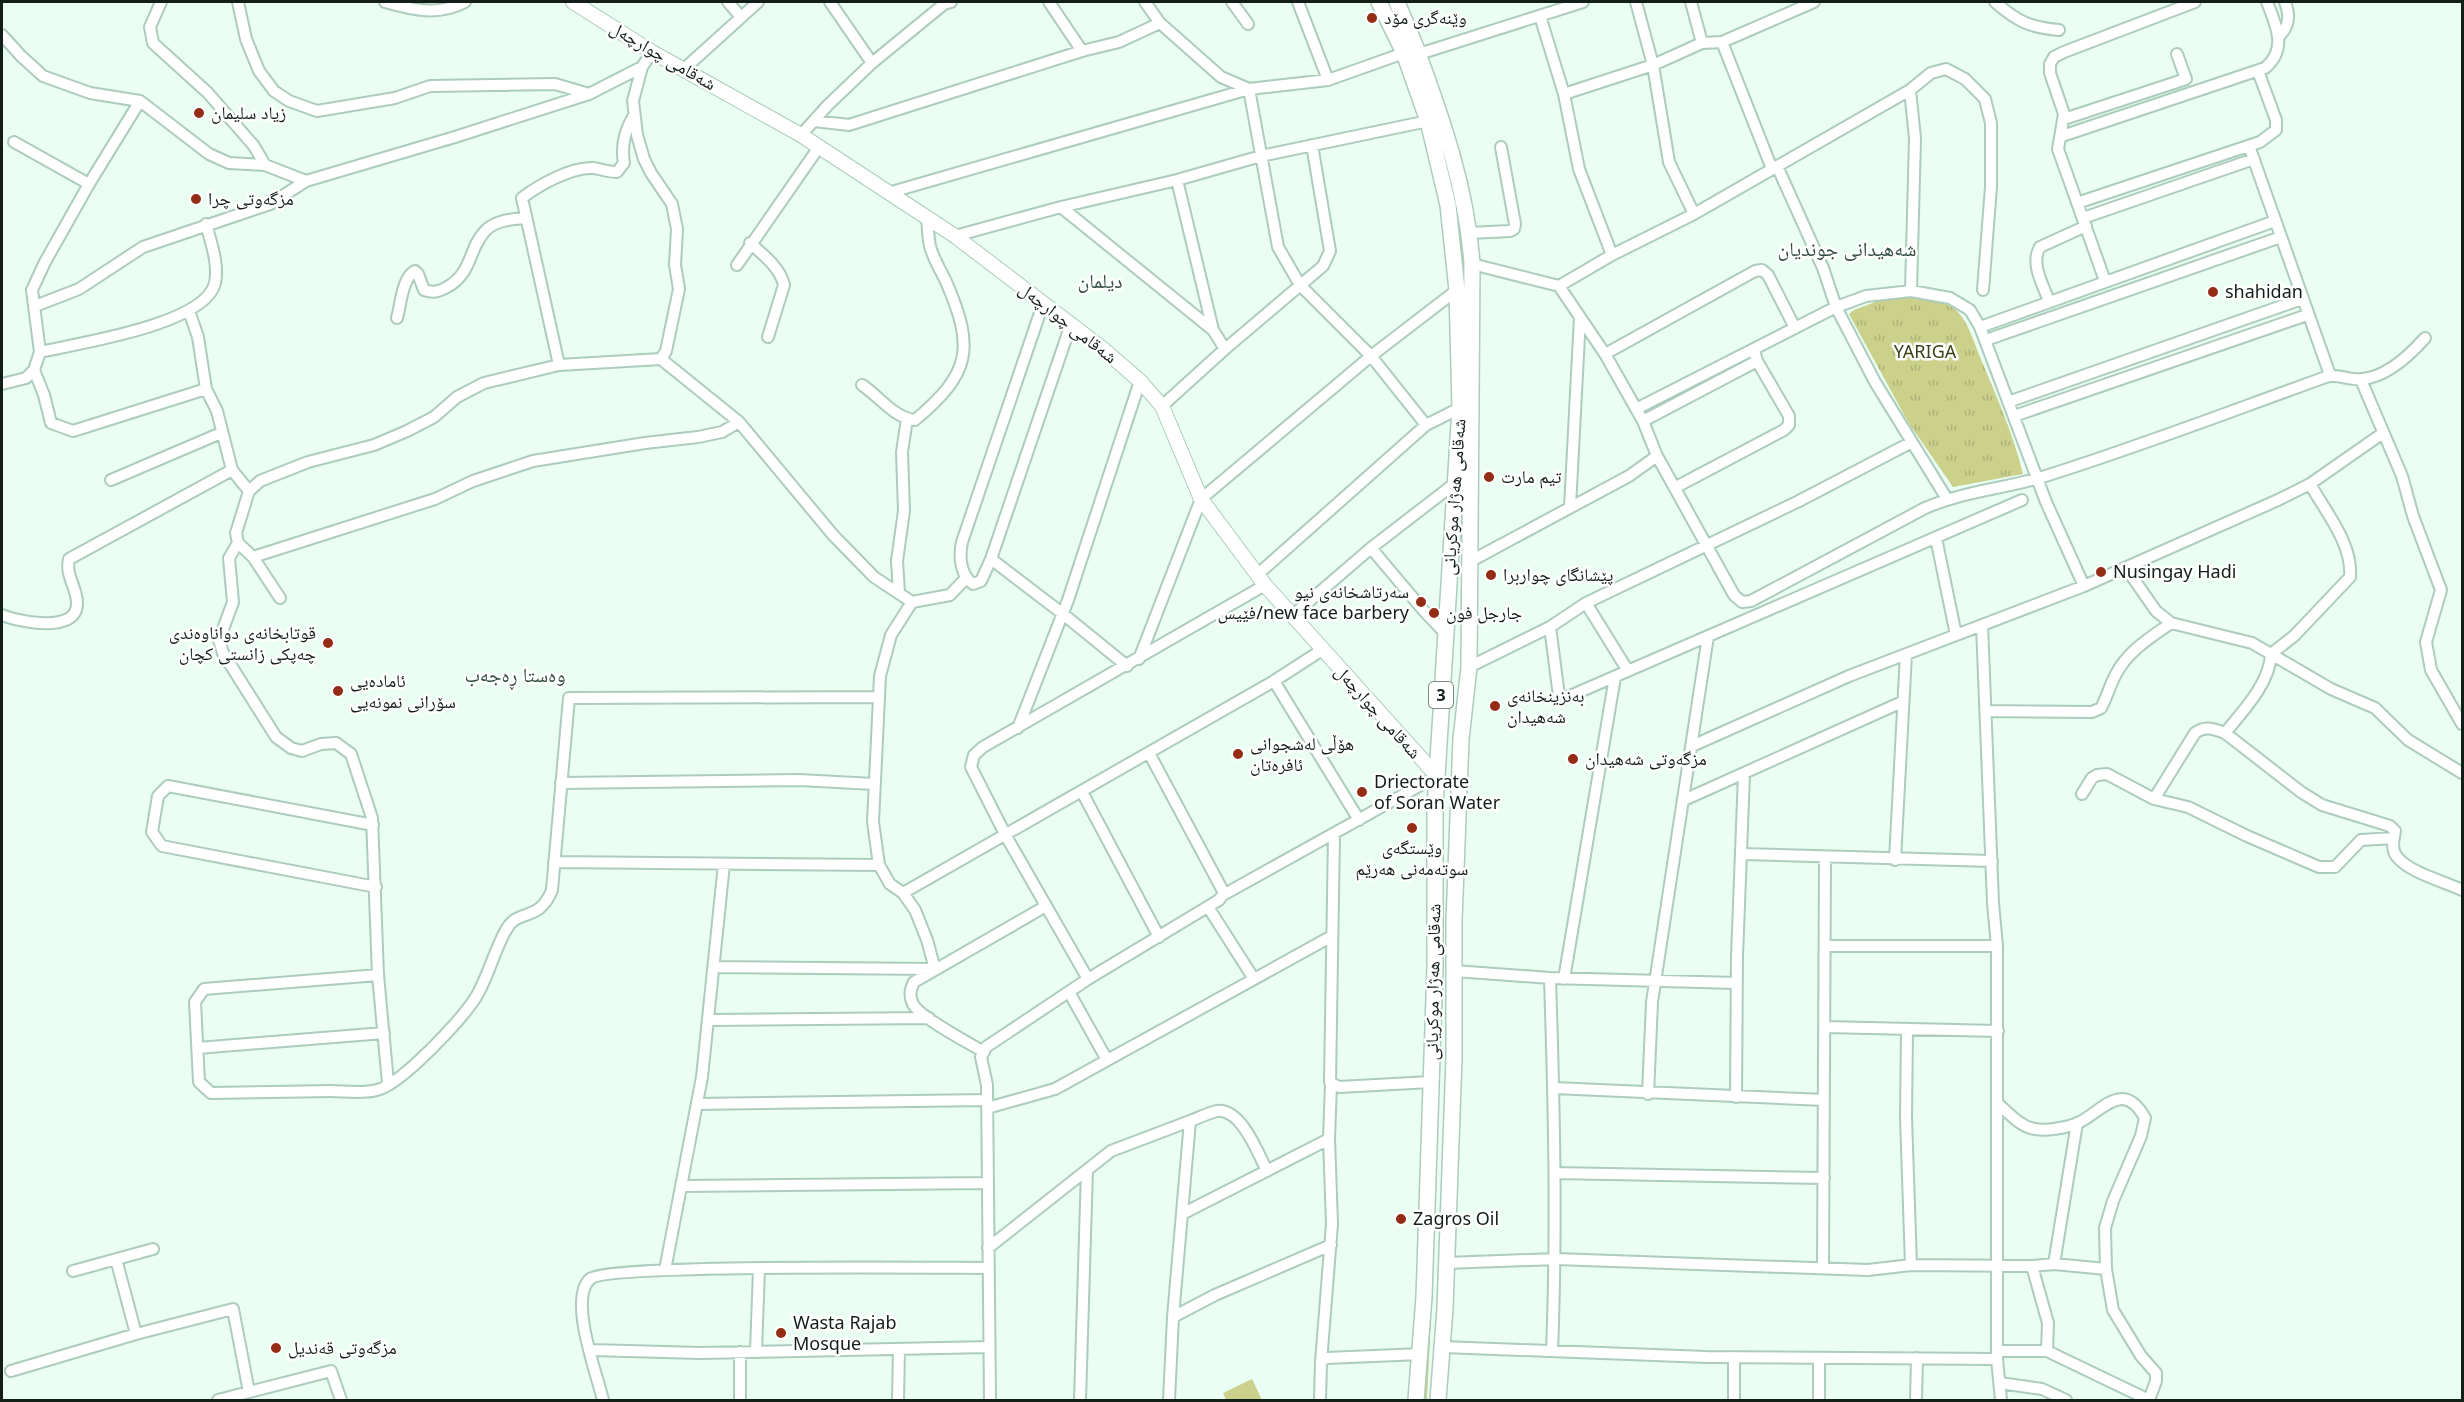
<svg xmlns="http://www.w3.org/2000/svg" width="2464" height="1402" viewBox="0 0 2464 1402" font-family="'Noto Sans','Noto Naskh Arabic',sans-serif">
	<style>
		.grass { fill: url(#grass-tufts) }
		.pitch { fill: #cbd08b }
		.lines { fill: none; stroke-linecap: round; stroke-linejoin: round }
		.minor-casing { stroke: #acccbc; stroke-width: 14 }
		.major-casing { stroke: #acccbc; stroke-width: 16 }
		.highway-casing { stroke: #acccbc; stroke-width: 18 }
		.minor { stroke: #fff; stroke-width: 10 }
		.major { stroke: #fff; stroke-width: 14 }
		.highway { stroke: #fff; stroke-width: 15 }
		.poi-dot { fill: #952c15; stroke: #fff; stroke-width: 2 }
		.labels { text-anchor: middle; stroke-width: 5; stroke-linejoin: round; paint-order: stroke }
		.shield { fill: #fff; stroke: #59625d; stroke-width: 1.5 }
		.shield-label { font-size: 16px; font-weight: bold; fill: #121e18 }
		.poi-label { font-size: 18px; fill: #121e18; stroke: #fff; text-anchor: start }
		.street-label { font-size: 18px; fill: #121e18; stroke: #fff }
		.park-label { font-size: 18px; fill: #3d3f1a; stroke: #fff }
		.neighbourhood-label { font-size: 20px; fill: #2f4c3f; stroke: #fff }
	</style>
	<defs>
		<pattern id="grass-tufts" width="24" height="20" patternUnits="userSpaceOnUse" patternTransform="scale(1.5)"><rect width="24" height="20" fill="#cbd08b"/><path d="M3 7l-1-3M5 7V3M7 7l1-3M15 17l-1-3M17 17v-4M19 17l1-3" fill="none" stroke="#adb277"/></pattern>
	</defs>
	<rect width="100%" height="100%" fill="#eafef3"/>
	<path class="grass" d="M1886,298c23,0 53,-3 71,13 11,11 17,31 23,46 16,38 33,76 43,117l-70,13 -45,-65 -59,-108 5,-4z
		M1436,1080l2,60 -5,51v84l-6,125h-9z"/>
	<path class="pitch" d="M1252,1379l10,21h-36l-3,-7z"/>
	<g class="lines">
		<g class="minor-casing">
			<path id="minor" d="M161,2l-11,25 3,16 55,50 46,53 11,19
				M238,2l8,37 13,32 15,20 15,10 28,10 78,-13 35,-12 125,-2 34,10
				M385,2c28,8 53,14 80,0
				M728,2l13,15
				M830,2l42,61
				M1049,2l33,49
				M1145,2l15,21 61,54 28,12 29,158 22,38 71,71 55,69
				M1232,2l16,22
				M1298,2l30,78
				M1636,2l17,63 16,97 25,52
				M1691,2l11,41
				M1995,2c23,20 34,25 64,28
				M1540,16l24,78 15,75 33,86
				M2,35l19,21 22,20 47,17 50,8 69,53 20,9 36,2 41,16
				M2279,36c11,-10 11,-21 6,-34
				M1722,42l50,127
				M1419,54l164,-52
				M684,69l74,-67
				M1910,90l5,48 -4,153
				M1564,94l89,-29 49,-22 20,-1 92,-40
				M2064,119l122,-40 -9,-25
				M814,121l35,4 233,-74 37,-9 41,-19
				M801,135l27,-30 44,-42 72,-59 7,-2
				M2062,136l203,-68c23,-19 11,-43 2,-66
				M14,142l75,42
				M2249,146l81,229
				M1777,166l46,102 13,39 39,75 72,117
				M1177,180l36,150 12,19
				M888,193l361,-104 79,-9 76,-27
				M2077,203l183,-61 16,-12v-10l-18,-49
				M1061,207l152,123
				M2083,218l171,-59
				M1469,233l41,-2 4,-2 1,-5 -14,-77
				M955,236l106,-29 116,-27 84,-24 167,-35
				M750,243c13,12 30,24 34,42l-16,52
				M1472,264l87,22 46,68 38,67 14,35 77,139 8,7 9,-1 174,-93c37,-16 76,-19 114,-30 97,-30 192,-67 287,-101 11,-4 24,4 36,2 25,-2 47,-23 63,-41
				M737,265l82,-118
				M2105,281l-47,-132 6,-35 -14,-41v-9l4,-7 10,-5 131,-50
				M1559,286l53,-31 82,-41 216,-124 21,-17 15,-4 19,10 20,20 6,24v64l-8,103
				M2049,301c-6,-16 -19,-38 -9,-54l46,-21
				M1043,304l-81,238c-3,14 -2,33 11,42l8,-3 10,-22 80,-235
				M35,306l44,-17 64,-42 127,-43 36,-23 149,-44 134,-43 53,-27 10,-15
				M189,311l9,26 8,52 11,22 15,59 17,21
				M397,318c4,-14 5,-40 18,-47l3,3 6,16c9,3 14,2 23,-3 26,-14 21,-39 39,-57 10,-10 27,-11 40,-12
				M1980,327l295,-106
				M1986,340l295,-103
				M40,352c38,-9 165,-27 175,-69 4,-19 -4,-40 -9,-59
				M1605,354l150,-83 7,-1 6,5 27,53
				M661,359l78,63 94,113 41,42 38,25
				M559,365l-37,-167c17,-13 49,-31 71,-30 8,1 15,4 24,4l7,-9c-3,-17 0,-31 9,-46
				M34,370l10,25 7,28 22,8 133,-42
				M2361,380l41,96 11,40 28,74 -15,52 5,28 31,54
				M2,384l24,-6 8,-8 6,-18 -8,-62 13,-28 44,-78 51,-83
				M862,385c17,11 32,33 53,35 55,-46 60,-71 32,-136 -5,-12 -14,-25 -17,-38 -2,-9 -2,-19 -3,-28
				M2008,402l294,-103
				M1162,406l63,-57 98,-83 7,-15 -18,-106
				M1636,409l200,-102 30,-11 45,-5 39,7 20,12 10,17 66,175 38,84
				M2014,416l293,-101
				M1643,421l114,-60
				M111,480l110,-47
				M2310,484c15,27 43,60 40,93l-56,59 -23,18 60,35 44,19 33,32 54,33
				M1676,487l108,-57 5,-5v-9l-32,-55 -3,-11
				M1570,507l10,-190
				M1936,538l20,97
				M238,543l-9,15 4,44 -14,38 4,13 53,84 15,11 11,3 19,-7 15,-1 15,11 21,64 6,157 10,108
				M1371,548l53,63 20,21
				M253,557l182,-58 38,-18 60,-20 112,-18 53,-6 24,-5 17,-10
				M991,559l72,55 64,52
				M1469,562l160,-86 28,-20
				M2126,568l30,43 15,12 81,20 19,11c-1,29 -28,57 -46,79
				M1257,575l169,-150 34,-17
				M899,593l-2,-32 7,-50 -2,-59 5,-33
				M280,598l-27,-41 -15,-14 -2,-10 13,-42 11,-10 48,-19 66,-17 33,-14 27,-14 23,-20 27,-14 75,-18 102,-6 5,-8 13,-62 -4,-24 2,-36 -5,-25 -21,-31 -7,-14 -7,-24 -4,-34 9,-34
				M1586,603l42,68
				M2,615c17,7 76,19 75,-12 0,-16 -12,-27 -8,-44l163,-89
				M1292,616l79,-68 83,-64
				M1982,625l11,278 4,43v413l4,41
				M1550,627l9,69 4,3 459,-199
				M1139,659l62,-160 170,-143 86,-66
				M1469,667l81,-40 36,-24 211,-101 115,-60
				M1274,681l85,139
				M1986,711l106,1 9,-4c6,-11 9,-23 15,-34 12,-23 35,-37 55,-51
				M1018,728l50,-128 72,-219
				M1692,746l157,-70 235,-90 194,-86 32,-16 73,-51
				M561,783l238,-3 75,4
				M1082,792l77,145
				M2082,794l10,-16 5,-3 10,-1 47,25 34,8 59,29 72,31h16l26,-27 33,-2
				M2154,799l41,-66c10,-8 19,-4 30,0l76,59 21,13 68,21 5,5c-2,10 -4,20 3,27 13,15 47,24 64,32
				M1684,800l218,-98
				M373,825l-205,-39 -10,10 -6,36 10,14 214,41
				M1334,835l-4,247 9,5 92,-5
				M1742,854l250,7
				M1895,860l11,-206
				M554,862l325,3
				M903,893l371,-212 48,-31
				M1223,895l214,-119
				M1208,907l46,72
				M1826,946h171
				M714,967l221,2 -8,-29 -12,-30 -12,-17 -13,-9 -11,-19 -6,-43 7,-146 11,-41 21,-33 38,-7 16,-17
				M1454,971l96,7 187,5
				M378,975l-174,14 -9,13 4,80 12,11c40,-1 80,-1 120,-2 14,0 32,3 46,-1 25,-6 85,-71 99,-93 13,-22 18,-46 30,-67 11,-22 33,-7 46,-40l17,-192 310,-1
				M1550,978c4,125 7,248 2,373
				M1088,979l-82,-143 -35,-69 3,-12 9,-8 282,-162
				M1564,979l51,-302
				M1069,992l38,68
				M708,1020l221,-2
				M1825,1027l173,4
				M1907,1029l-1,89 5,147
				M198,1048l186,-15
				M984,1052c-15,-9 -65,-35 -71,-48 -4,-8 -3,-14 1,-22l132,-76
				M1554,1088l270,12
				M1648,1094l4,-92 56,-366
				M1736,1097l1,-141 7,-182
				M1997,1103c11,9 23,24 38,26 12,2 29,-1 41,-5 24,-10 46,-47 69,-6l-4,18 -28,65 -8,27 1,41 7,41 28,46 15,17v8l-7,19
				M697,1104l290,-4
				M987,1108l68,-19 277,-153
				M1190,1121c8,-3 18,-8 27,-10 24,-3 41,42 50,60
				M1555,1173l269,5
				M681,1186l307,-3
				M1182,1214l147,-75
				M988,1248l123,-97 79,-30 -17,196 -4,83
				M116,1259l20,75
				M1446,1263l110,-4 312,11 43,-5 121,1 22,-2 52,5
				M2054,1264l23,-141
				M2032,1266l16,57 -1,28
				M1823,1268l2,-410
				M665,1270l37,-193 22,-213
				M73,1271l80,-22
				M1173,1317l42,-22 116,-50
				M1443,1347l263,10 291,2
				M591,1350l109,3 289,-6
				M756,1351l3,-82
				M1997,1351h50l102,49
				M1819,1358v42
				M1321,1362l11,-138 -3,-85 2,-55
				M11,1371l125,-37 97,-25 16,83
				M2000,1383l42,6 24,11
				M218,1400l113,-29 10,29
				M603,1400c-6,-26 -35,-101 -13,-121 16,-15 352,-11 399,-11
				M740,1400v-48
				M898,1400l1,-51
				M990,1400l-3,-315 -6,-28 5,-10 102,-68 131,-79 5,-7 -75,-140
				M1080,1400l7,-230
				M1320,1400l1,-38 5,-4 95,-4
				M1734,1400v-43
				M1916,1400l1,-42"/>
		</g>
		<g class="major-casing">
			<path id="major" d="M573,2l79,50 149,83 154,101 147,112 38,33 22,25 39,93 64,86 172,191"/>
		</g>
		<g class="highway-casing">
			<path id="highway" d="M1379,2l25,51 24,68 20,84 9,85 3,118 -25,400v159l-11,330 -8,103
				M1397,2c7,18 16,36 22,54 25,68 48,136 53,208l-3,403 -8,72 -7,182v137l-9,251 -7,91"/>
		</g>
		<use href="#minor" class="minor"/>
		<use href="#major" class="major"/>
		<use href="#highway" class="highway"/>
	</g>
	<g class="poi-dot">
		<circle cx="1372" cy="18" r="6"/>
		<circle cx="199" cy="113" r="6"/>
		<circle cx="196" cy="199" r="6"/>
		<circle cx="2213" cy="292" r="6"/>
		<circle cx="1489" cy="477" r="6"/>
		<circle cx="2101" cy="572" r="6"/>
		<circle cx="1491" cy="575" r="6"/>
		<circle cx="1421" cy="602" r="6"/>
		<circle cx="1434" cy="613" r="6"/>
		<circle cx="328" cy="643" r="6"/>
		<circle cx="338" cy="691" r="6"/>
		<circle cx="1495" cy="706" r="6"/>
		<circle cx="1238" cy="754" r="6"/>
		<circle cx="1573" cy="759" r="6"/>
		<circle cx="1362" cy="792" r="6"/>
		<circle cx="1412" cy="828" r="6"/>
		<circle cx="1401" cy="1219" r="6"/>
		<circle cx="781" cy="1333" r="6"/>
		<circle cx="276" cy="1348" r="6"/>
	</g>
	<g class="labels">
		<rect class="shield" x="1429" y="682" width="24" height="26" rx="4.5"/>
		<g class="shield-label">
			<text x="1441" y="701">3</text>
		</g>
		<g class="poi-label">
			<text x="1384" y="24">وێنەگری مۆد</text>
			<text x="211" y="119">زياد سليمان</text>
			<text x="208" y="205">مزگەوتى چرا</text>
			<text x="2225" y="298">shahidan</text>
			<text x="1501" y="483">تيم مارت</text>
			<text x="2113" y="578">Nusingay Hadi</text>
			<text x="1503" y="581">پێشانگای چواربرا</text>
			<text x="1409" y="598" text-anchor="end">سەرتاشخانەی نیو<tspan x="1409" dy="21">فێیس/new face barbery</tspan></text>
			<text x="1446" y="619">جارجل فون</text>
			<text x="316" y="639" text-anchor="end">قوتابخانەی دواناوەندی<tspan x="316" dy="21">چەپکی زانستی کچان</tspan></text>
			<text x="350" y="687">ئامادەیی<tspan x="350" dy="21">سۆرانی نمونەیی</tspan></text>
			<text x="1507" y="702">بەنزینخانەی<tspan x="1507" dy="21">شەهیدان</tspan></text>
			<text x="1250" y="750">هۆڵی لەشجوانی<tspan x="1250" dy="21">ئافرەتان</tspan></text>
			<text x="1585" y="765">مزگەوتی شەهیدان</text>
			<text x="1374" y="788">Driectorate<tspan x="1374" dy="21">of Soran Water</tspan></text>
			<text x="1412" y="854" text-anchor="middle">وێستگەی<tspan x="1412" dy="21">سوتەمەنی هەرێم</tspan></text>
			<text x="1413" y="1225">Zagros Oil</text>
			<text x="793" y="1329">Wasta Rajab<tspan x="793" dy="21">Mosque</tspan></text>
			<text x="288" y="1354">مزگەوتی قەندیل</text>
		</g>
		<g class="street-label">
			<text transform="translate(663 56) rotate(30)" y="6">شەقامی چوارچەل</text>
			<text transform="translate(1068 323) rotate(38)" y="6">شەقامی چوارچەل</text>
			<text transform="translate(1454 497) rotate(-86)" y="6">شەقامی ھەژار موکریانی</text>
			<text transform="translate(1378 712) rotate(48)" y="6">شەقامی چوارچەل</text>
			<text transform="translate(1433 982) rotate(-89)" y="6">شەقامی ھەژار موکریانی</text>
		</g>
		<g class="park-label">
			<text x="1925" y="358">YARIGA</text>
		</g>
		<g class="neighbourhood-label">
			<text x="1847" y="256">شەھیدانی جوندیان</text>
			<text x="1100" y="288">دیلمان</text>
			<text x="515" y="682">وەستا ڕەجەب</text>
		</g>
	</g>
	<rect width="2464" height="1402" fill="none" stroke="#121e18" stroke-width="6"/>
</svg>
